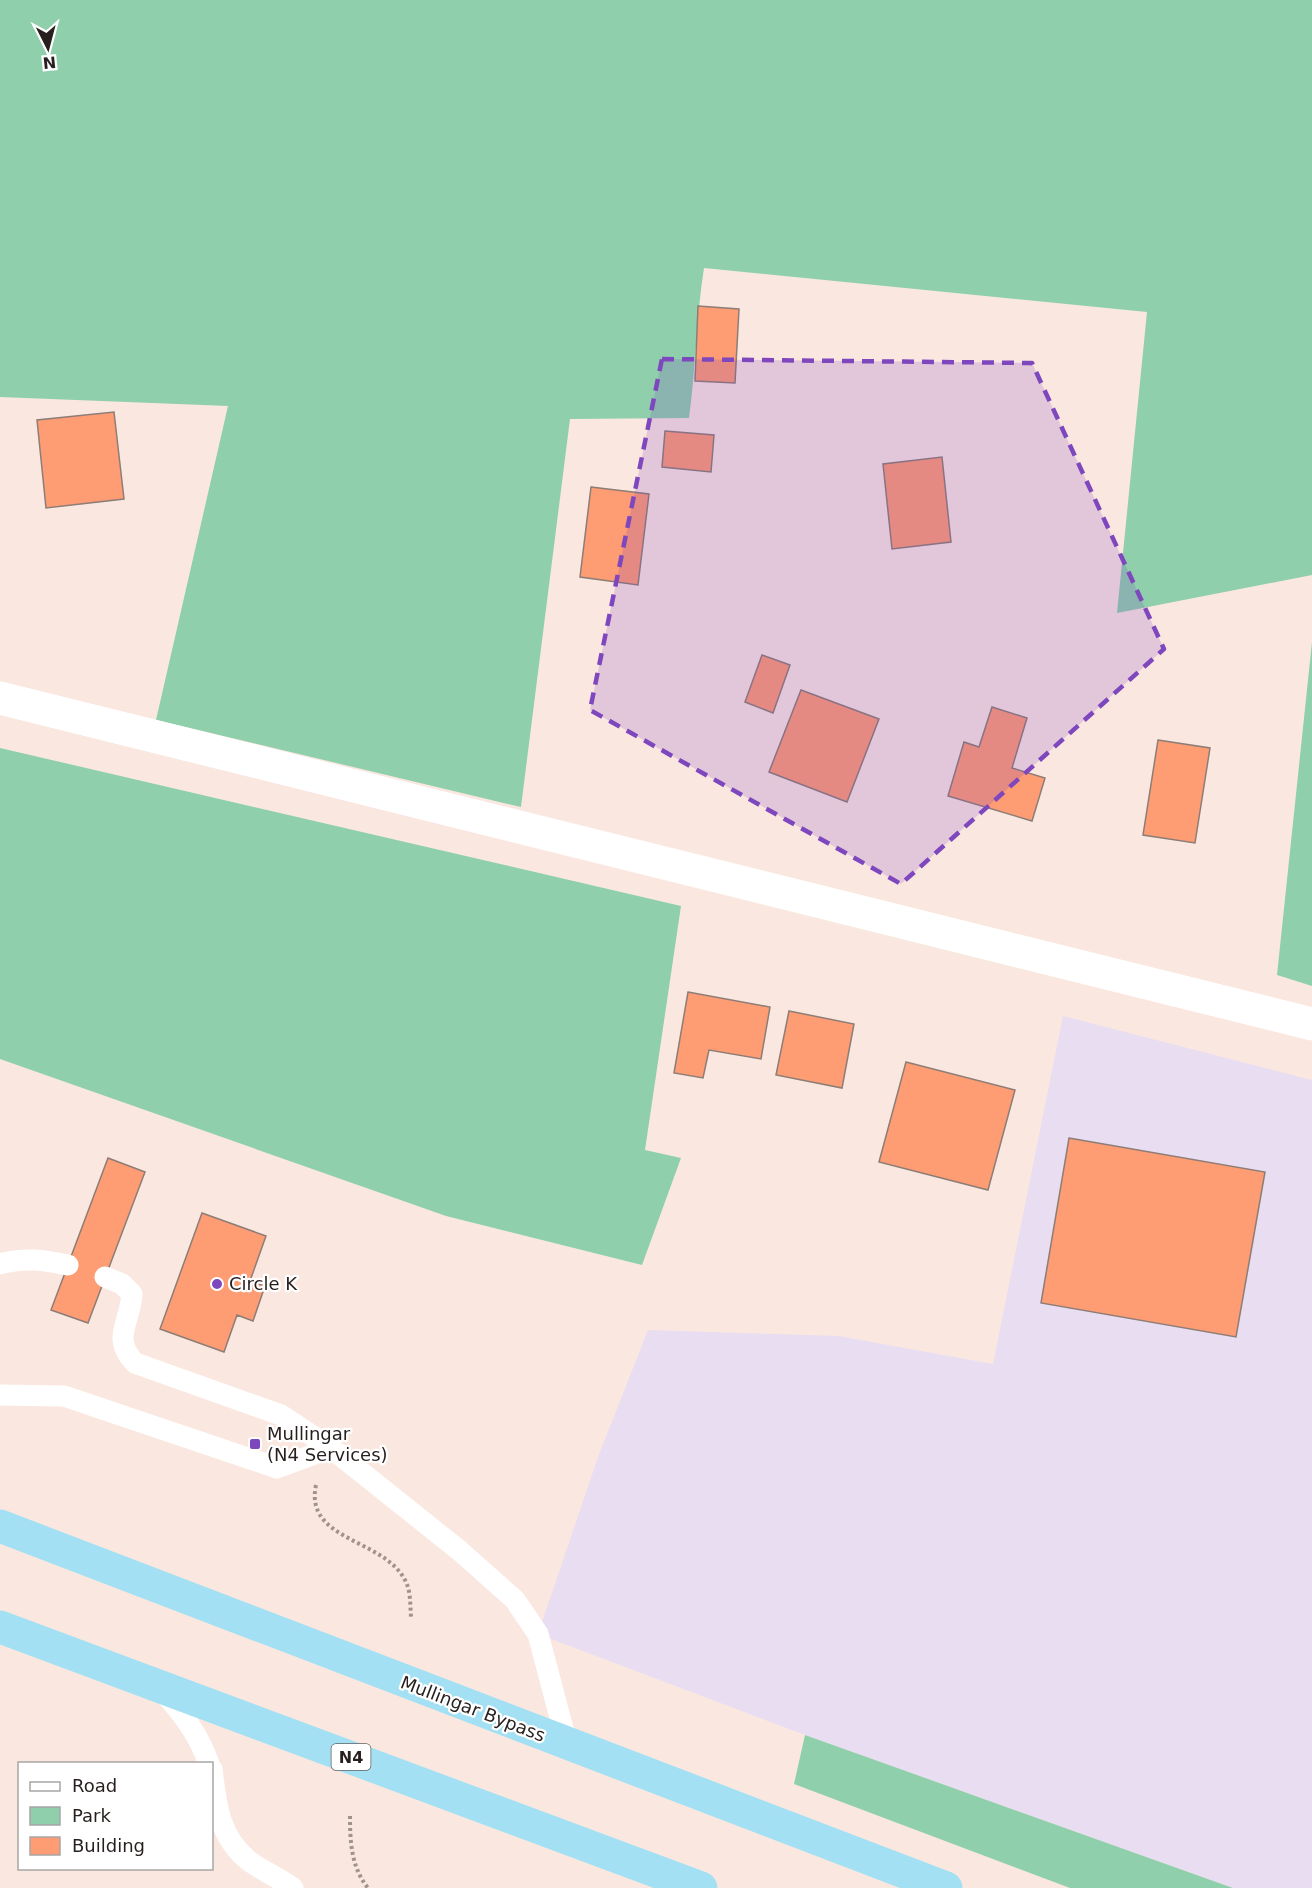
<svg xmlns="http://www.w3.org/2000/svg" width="1312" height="1888" viewBox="0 0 1312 1888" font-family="'DejaVu Sans',sans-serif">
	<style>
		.industrial { fill: #e9ddf1 }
		.green { fill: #8fcfac }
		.building { fill: #fe9c73; stroke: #8d7d76; stroke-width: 1.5 }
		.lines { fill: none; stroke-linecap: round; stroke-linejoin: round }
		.path { stroke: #a0938d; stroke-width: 4; stroke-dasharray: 3 3; stroke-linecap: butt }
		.lane { stroke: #fff; stroke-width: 21 }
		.street { stroke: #fff; stroke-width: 33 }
		.highway { stroke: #a3e0f3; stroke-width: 33 }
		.marked { fill: #7e47be; fill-opacity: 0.2; stroke: #7e47be; stroke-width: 4.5; stroke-dasharray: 12 8; stroke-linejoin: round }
		.poi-dot { fill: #7e47be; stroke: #fff; stroke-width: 2 }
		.labels { text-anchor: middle; stroke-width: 4.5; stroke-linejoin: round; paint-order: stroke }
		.shield { fill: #fff; stroke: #676261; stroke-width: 1.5 }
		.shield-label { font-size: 16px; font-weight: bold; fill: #261f1d }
		.poi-label { font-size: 18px; fill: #261f1d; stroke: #fff; text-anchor: start }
		.street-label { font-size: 18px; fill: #261f1d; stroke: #fff }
	</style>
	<rect width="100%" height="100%" fill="#fae8e0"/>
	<path class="industrial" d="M1063,1016l249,64v808h-79l-428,-153 -267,-101 60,-177 50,-127 191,6 154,28z"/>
	<path class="green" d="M0,0h1312v575l-195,38 30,-301 -443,-44c-8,50 -8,100 -15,150l-119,1 -49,388 -365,-87 72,-314 -228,-9z
		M1312,642v344l-35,-11z
		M0,748l681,158 -36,244 36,8 -39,107 -196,-49 -446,-157z
		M805,1735l428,153h-163l-276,-104z"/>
	<path class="building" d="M698,306l41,3 -4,74 -40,-2z
		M114,412l10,87 -78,9 -9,-88z
		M665,431l49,4 -3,37 -49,-5z
		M942,457l9,85 -59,7 -9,-85z
		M591,487l58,7 -11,91 -58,-8z
		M762,655l28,10 -17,48 -28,-11z
		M801,690l78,29 -32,83 -78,-30z
		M992,707l35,11 -15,50 33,10 -13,43 -84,-25 16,-54 15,5z
		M1158,740l52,8 -15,95 -52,-8z
		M688,992l82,15 -9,52 -52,-9 -6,28 -29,-5z
		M789,1011l65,13 -12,64 -66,-13z
		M906,1062l109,28 -27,100 -109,-28z
		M1069,1138l196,34 -29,165 -195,-34z
		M108,1158l37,14 -57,151 -37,-13z
		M202,1213l64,23 -16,45 15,5 -12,35 -16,-6 -13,37 -64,-23z"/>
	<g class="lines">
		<path class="path" d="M316,1485c-12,56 67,53 89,95 6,11 5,24 6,37
			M350,1816c0,25 1,51 18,72"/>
		<path class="lane" d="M0,1264c23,-7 45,-4 68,1
			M105,1277l17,7 10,10c-2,30 -21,44 3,69l146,52 50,33
			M0,1395l64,1 213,72 54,-20 129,103 55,49 23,34 29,110
			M163,1692c20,22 36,43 46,72
			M212,1769c4,35 7,68 37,92 14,10 30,17 44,27"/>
		<path class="street" d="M0,698l1312,326"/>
		<path class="highway" d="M0,1526l946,362
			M0,1627l701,261"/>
	</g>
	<path class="marked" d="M662,359l370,4 132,286 -263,235 -311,-174z"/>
	<g class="poi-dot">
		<circle cx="217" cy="1284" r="6"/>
		<rect x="249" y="1438" width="12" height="12" rx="3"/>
	</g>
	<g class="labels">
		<rect class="shield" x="331.5" y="1744" width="39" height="26" rx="4.5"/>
		<g class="shield-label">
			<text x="351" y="1763">N4</text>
		</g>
		<g class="poi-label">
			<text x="229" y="1290">Circle K</text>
			<text x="267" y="1440">Mullingar<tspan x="267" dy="21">(N4 Services)</tspan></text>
		</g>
		<g class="street-label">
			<text transform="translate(473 1709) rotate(21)" y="6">Mullingar Bypass</text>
		</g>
	</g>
	<rect x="18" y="1762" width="195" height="108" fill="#ffffff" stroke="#a8a5a5" stroke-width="1.5"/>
	<rect x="30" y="1782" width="30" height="9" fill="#ffffff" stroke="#a8a5a5" stroke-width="1.5"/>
	<text x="72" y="1792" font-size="18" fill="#261f1d">Road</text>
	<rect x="30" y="1807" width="30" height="18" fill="#8fcfac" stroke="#a8a5a5" stroke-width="1.5"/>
	<text x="72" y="1822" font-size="18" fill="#261f1d">Park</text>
	<rect x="30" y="1837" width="30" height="18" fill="#fe9c73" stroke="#a8a5a5" stroke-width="1.5"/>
	<text x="72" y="1852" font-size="18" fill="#261f1d">Building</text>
	<g transform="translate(48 48) rotate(174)" stroke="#ffffff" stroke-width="4.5" paint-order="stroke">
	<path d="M0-4.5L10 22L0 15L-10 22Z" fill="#261f1d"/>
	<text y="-9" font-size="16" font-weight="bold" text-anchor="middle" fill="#261f1d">N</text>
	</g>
</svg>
